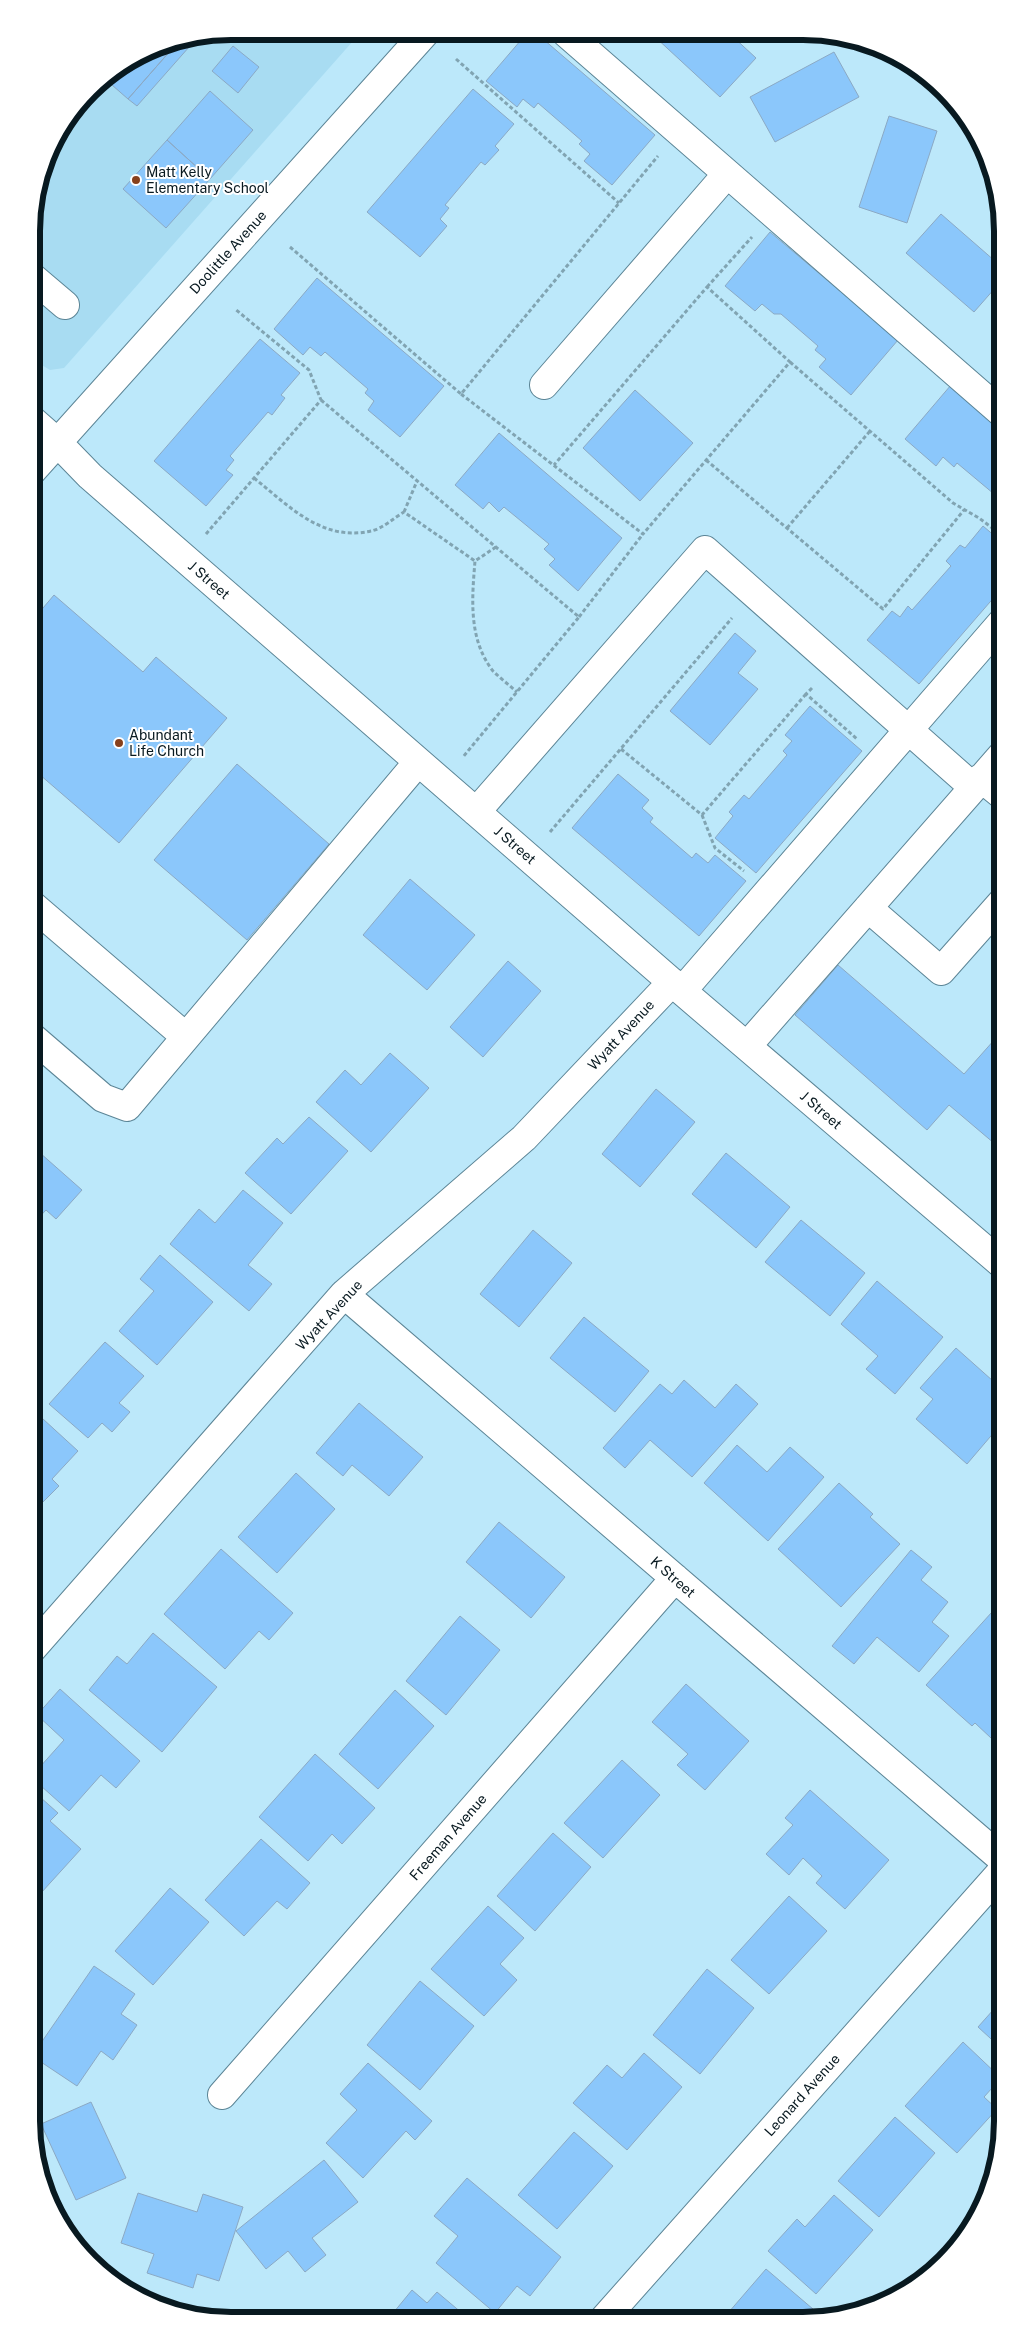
<svg xmlns="http://www.w3.org/2000/svg" width="1034" height="2352" viewBox="0 0 1034 2352" font-family="'Public Sans',sans-serif">
	<style>
		.built { fill: #a8dcf2 }
		.building { fill: #8bc7fb; stroke: #8ba9c4 }
		.lines { fill: none; stroke-linecap: round; stroke-linejoin: round }
		.minor-casing { stroke: #5c8596; stroke-width: 30 }
		.path { stroke: #81a4b2; stroke-width: 3; stroke-dasharray: 4 2.5; stroke-linecap: butt }
		.minor { stroke: #fff; stroke-width: 28 }
		.poi-dot { fill: #87401c; stroke: #fff; stroke-width: 2 }
		.labels { text-anchor: middle; stroke-width: 4; stroke-linejoin: round; paint-order: stroke }
		.poi-label { font-size: 14px; fill: #081920; stroke: #fff; text-anchor: start }
		.street-label { font-size: 14px; fill: #081920; stroke: #fff }
		.rim { fill: none; stroke: #081920; stroke-width: 6 }
	</style>
	<rect width="100%" height="100%" fill="#bce8fa"/>
	<path class="built" d="M231,31l130,1 -297,336 -14,2 -18,-11v-142l20,-75 47,-61 56,-35z"/>
	<path class="building" d="M527,33h9l119,102 -43,50 -28,-24 6,-7 -11,-10 3,-3 -44,-38 -4,5 -11,-9 -6,8 -31,-26z
		M656,34h74l26,24 -36,39 -66,-61z
		M197,38l-60,68 -9,-7 50,-57z
		M178,42l-50,57 -24,-21 51,-32z
		M233,46l26,21 -21,26 -26,-22z
		M834,52l25,45 -84,45 -25,-45z
		M473,89l41,35 -19,22 4,4 -14,15 -4,-3 -36,43 4,3 -9,11 7,7 -27,31 -53,-45z
		M210,91l43,39 -43,49 -43,-39z
		M889,116l48,15 -30,92 -48,-16z
		M167,140l43,39 -44,49 -43,-39z
		M941,214l62,54v11l-29,33 -68,-59z
		M770,232l128,108 -47,55 -32,-28 7,-8 -11,-9 3,-4 -37,-32h-7l-12,-10 -7,7 -30,-25z
		M317,278l127,108 -44,51 -32,-27 6,-9 -9,-8 3,-4 -43,-37 -4,4 -11,-9 -7,8 -29,-26z
		M260,339l40,34 -19,22 4,3 -13,17 -4,-3 -38,44 4,4 -8,10 7,5 -27,31 -52,-45z
		M951,385l52,44v82l-8,-7 5,-5 -43,-36 -3,4 -11,-10 -7,9 -31,-27z
		M635,390l58,53 -53,58 -57,-53z
		M499,433l123,105 -44,53 -29,-26 6,-6 -11,-10 5,-5 -45,-37 -5,5 -10,-10 -6,7 -28,-24z
		M983,526l20,17v44l-84,97 -52,-44 25,-29 8,6 8,-11 4,4 39,-44 -5,-5 14,-16 5,3z
		M54,595l89,77 13,-15 71,61 -108,125 -87,-75v-147z
		M735,633l21,18 -18,22 20,16 -48,56 -40,-34z
		M810,706l52,45 -106,122 -41,-35 18,-22 -4,-4 15,-17 5,4 38,-44 -4,-4 9,-10 -7,-6z
		M237,764l92,80 -82,96 -93,-80z
		M618,774l31,26 -7,8 11,10 -3,4 42,36 4,-5 12,10 7,-8 31,26 -47,55 -127,-108z
		M410,879l65,56 -48,55 -64,-55z
		M508,961l33,30 -58,66 -33,-30z
		M838,965l126,109 39,-44v105l-8,9 -46,-39 -22,25 -132,-115z
		M390,1053l39,35 -58,64 -55,-50 29,-32 16,15z
		M656,1089l39,33 -55,65 -38,-33z
		M309,1117l39,34 -57,63 -46,-41 32,-35 6,6z
		M31,1145l51,45 -26,29 -10,-9 -15,16z
		M726,1153l64,54 -34,41 -64,-54z
		M243,1190l40,33 -35,42 24,19 -23,27 -79,-67 29,-35 16,14z
		M801,1220l64,53 -35,43 -65,-54z
		M533,1230l39,33 -53,64 -39,-33z
		M160,1255l53,47 -56,63 -38,-34 35,-40 -14,-12z
		M877,1281l66,56 -48,57 -29,-25 12,-13 -37,-32z
		M584,1317l65,54 -34,41 -65,-54z
		M105,1342l39,34 -25,27 11,9 -18,20 -10,-9 -14,15 -39,-34z
		M956,1348l46,41v34l-35,41 -51,-45 17,-20 -13,-11z
		M684,1380l31,28 21,-24 22,20 -66,73 -42,-37 -25,28 -22,-20 57,-64 12,10z
		M359,1403l64,54 -34,39 -37,-31 -9,11 -27,-23z
		M31,1408l47,43 -26,28 7,7 -28,28z
		M737,1445l30,27 23,-25 34,30 -56,64 -64,-58z
		M1002,1447v13l-6,-6z
		M296,1473l39,36 -58,64 -39,-36z
		M839,1483l34,31 -3,3 30,27 -59,63 -63,-58z
		M499,1522l66,55 -34,41 -65,-56z
		M221,1549l72,64 -24,27 -10,-9 -34,38 -61,-55z
		M911,1550l21,17 -11,13 27,22 -16,20 17,14 -30,36 -42,-35 -23,27 -22,-18z
		M992,1612l10,10v103l-11,13 -16,-15 -3,3 -46,-41z
		M460,1616l40,34 -54,65 -40,-34z
		M153,1633l64,54 -55,65 -73,-62 28,-34 10,8z
		M686,1684l63,57 -44,49 -28,-25 11,-11 -36,-32z
		M60,1689l80,72 -24,27 -15,-13 -32,36 -38,-34 33,-37 -27,-25z
		M395,1690l39,36 -56,63 -39,-35z
		M315,1754l60,54 -33,36 -10,-10 -24,27 -49,-44z
		M622,1760l38,35 -57,63 -39,-35z
		M31,1789l27,24 -8,8 31,28 -50,55z
		M810,1790l79,70 -44,49 -29,-26 6,-7 -19,-18 -14,17 -23,-21 27,-29 -8,-7z
		M553,1833l38,34 -56,64 -38,-35z
		M261,1839l49,44 -23,26 -10,-8 -33,35 -39,-36z
		M170,1888l39,34 -56,63 -38,-34z
		M789,1896l38,35 -58,63 -38,-34z
		M488,1906l36,32 -24,26 17,16 -33,36 -53,-47z
		M94,1966l41,28 -14,20 16,11 -24,35 -12,-9 -24,35 -45,-30z
		M707,1969l47,39 -54,66 -47,-39z
		M420,1981l54,45 -54,64 -53,-45z
		M1002,2000v49l-24,-22z
		M963,2042l38,36 -17,19 13,12 -40,44 -52,-47z
		M644,2053l38,34 -55,63 -54,-47 34,-38 15,13z
		M368,2063l64,58 -17,19 -9,-9 -43,47 -37,-35 31,-33 -17,-16z
		M91,2102l35,76 -50,22 -35,-76z
		M895,2117l40,36 -56,64 -41,-36z
		M574,2132l39,34 -56,63 -39,-34z
		M324,2160l34,42 -46,36 14,17 -21,17 -17,-21 -22,18 -30,-38z
		M467,2178l94,79 -31,39 -13,-10 -22,27 -59,-50 22,-27 -24,-20z
		M138,2193l59,19 6,-18 40,13 -24,74 -22,-7 -4,14 -46,-15 7,-19 -33,-11z
		M834,2195l39,35 -57,64 -48,-43 29,-32 8,8z
		M766,2269l54,46 -3,4 -14,2 -81,-1z
		M412,2290l15,13 10,-11 32,27 -80,-1z"/>
	<g class="lines">
		<g class="minor-casing">
			<path id="minor" d="M566,33l437,381
				M32,277l33,28
				M544,385l183,-211
				M32,420l25,22 33,34 592,515 321,274
				M32,471l394,-439
				M981,778l22,18
				M476,812l229,-262 268,237
				M32,905l154,132
				M868,908l73,63 62,-70
				M682,991l321,-370
				M32,1037l71,61 24,9 291,-345
				M747,1046l256,-292
				M344,1294l658,565
				M31,1650l313,-356 180,-156 148,-156
				M222,2095l453,-517
				M603,2320l399,-449"/>
		</g>
		<path class="path" d="M456,59l163,144
			M290,247l171,147 197,-238
			M707,287l45,-50
			M790,362l163,141 26,15 24,18
			M461,394l182,140 147,-172 -83,-75 -153,178
			M321,400l258,217 -116,140
			M706,460l177,149 81,-99
			M254,478c35,28 68,64 117,53 11,-2 23,-13 33,-19l71,49
			M404,512l13,-31
			M787,528l83,-97
			M206,534l115,-134 -12,-30 -74,-61
			M496,547l-21,14c-3,37 -7,78 18,110 7,7 16,14 24,21
			M579,617l64,-83
			M812,688l-6,6 51,45
			M621,749l81,66 104,-121
			M702,815l13,33 29,23
			M550,832l182,-214"/>
		<use href="#minor" class="minor"/>
	</g>
	<g class="poi-dot">
		<circle cx="136" cy="180" r="5"/>
		<circle cx="119" cy="743" r="5"/>
	</g>
	<g class="labels">
		<g class="poi-label">
			<text x="146" y="177">Matt Kelly<tspan x="146" dy="16">Elementary School</tspan></text>
			<text x="129" y="740">Abundant<tspan x="129" dy="16">Life Church</tspan></text>
		</g>
		<g class="street-label">
			<text transform="translate(228 252) rotate(-48)" y="5">Doolittle Avenue</text>
			<text transform="translate(209 580) rotate(41)" y="5">J Street</text>
			<text transform="translate(515 845) rotate(41)" y="5">J Street</text>
			<text transform="translate(621 1035) rotate(-47)" y="5">Wyatt Avenue</text>
			<text transform="translate(821 1110) rotate(41)" y="5">J Street</text>
			<text transform="translate(329 1315) rotate(-47)" y="5">Wyatt Avenue</text>
			<text transform="translate(673 1577) rotate(41)" y="5">K Street</text>
			<text transform="translate(448 1837) rotate(-49)" y="5">Freeman Avenue</text>
			<text transform="translate(802 2095) rotate(-48)" y="5">Leonard Avenue</text>
		</g>
	</g>
	<path d="M0 0H1034V2352H0ZM231 40H803A191 191 0 0 1 994 231V2121A191 191 0 0 1 803 2312H231A191 191 0 0 1 40 2121V231A191 191 0 0 1 231 40Z" fill="#fff" fill-rule="evenodd"/>
	<path class="rim" d="M231 40H803A191 191 0 0 1 994 231V2121A191 191 0 0 1 803 2312H231A191 191 0 0 1 40 2121V231A191 191 0 0 1 231 40Z"/>
</svg>
